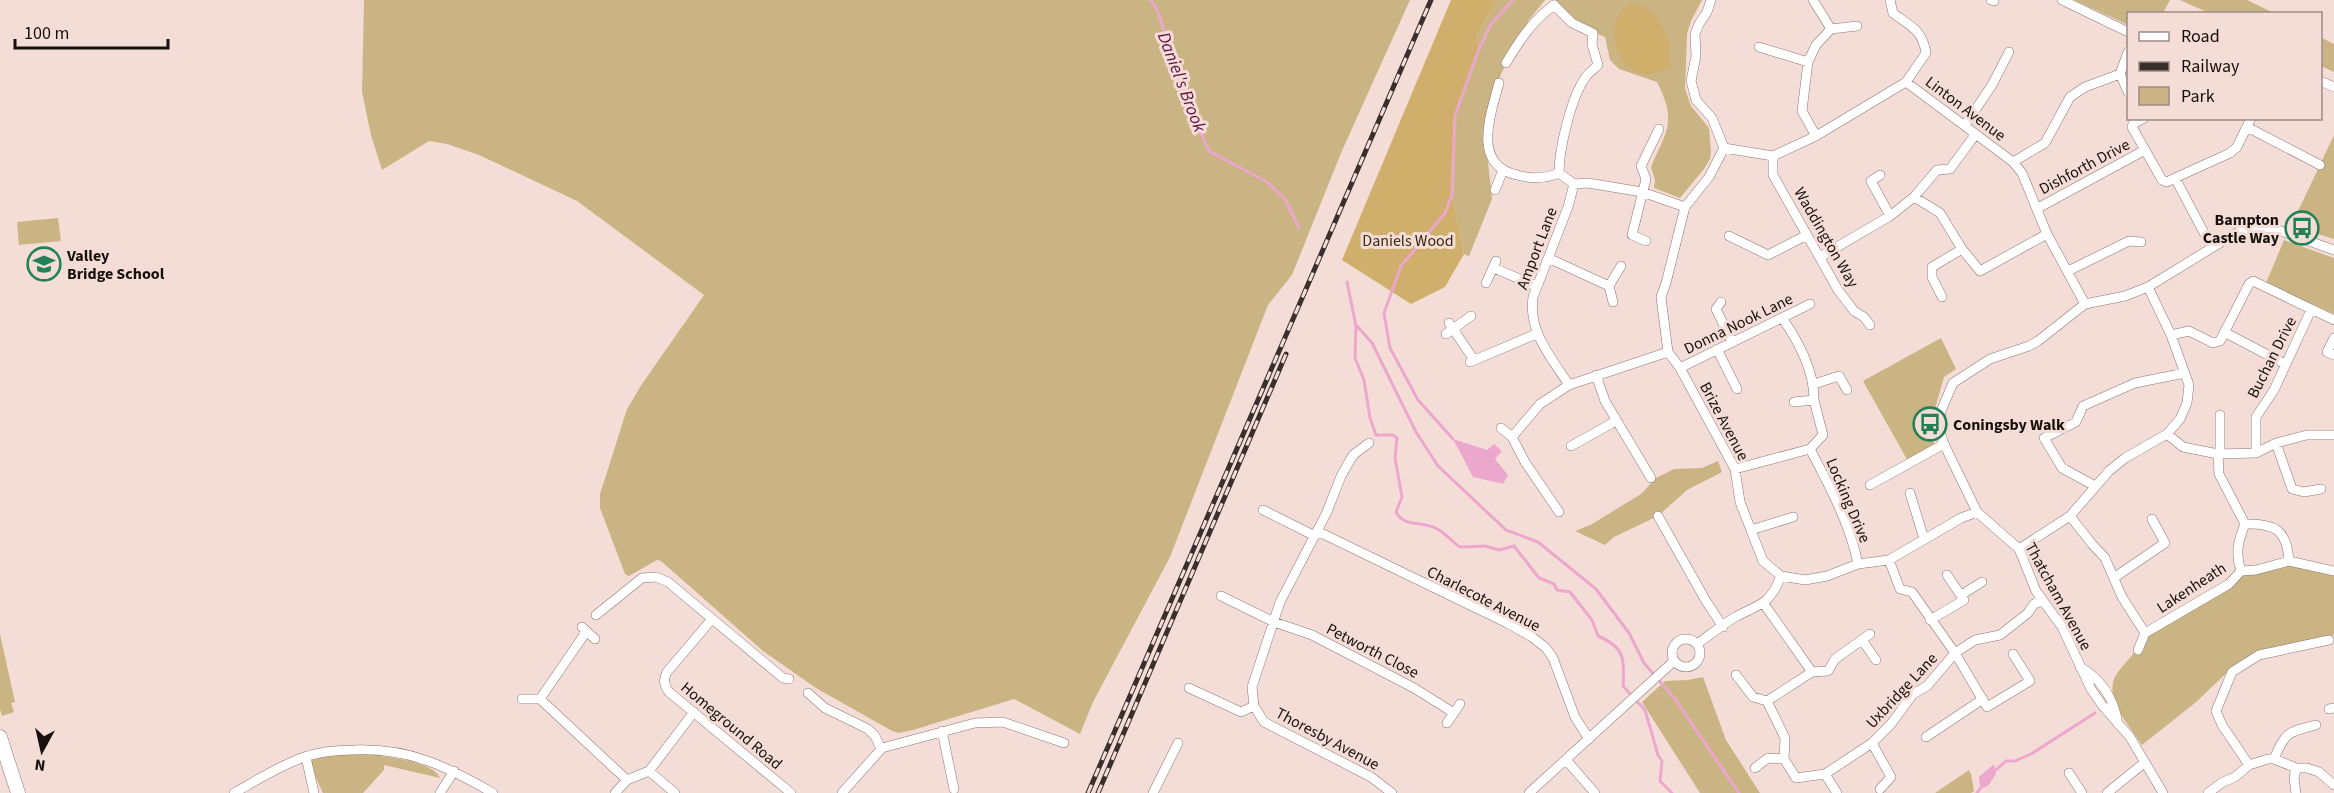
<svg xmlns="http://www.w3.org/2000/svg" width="2334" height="793" viewBox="0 0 2334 793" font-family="'Source Sans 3',sans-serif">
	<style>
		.green { fill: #cbb483 }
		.forest { fill: #cfaf6b }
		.water { fill: #eca7cd }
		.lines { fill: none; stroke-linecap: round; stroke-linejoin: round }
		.stream { stroke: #eca7cd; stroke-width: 3 }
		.street-casing { stroke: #8b7670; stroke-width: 10 }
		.primary-casing { stroke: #8b7670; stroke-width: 15 }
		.street { stroke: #fff; stroke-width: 9 }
		.primary { stroke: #fff; stroke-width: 14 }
		.rail-casing { stroke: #392f2d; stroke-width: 5 }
		.rail { stroke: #f5ddd7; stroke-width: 3; stroke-dasharray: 9; stroke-linecap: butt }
		.labels { text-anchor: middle; stroke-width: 6; stroke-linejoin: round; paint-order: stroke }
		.street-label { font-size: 16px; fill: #17100e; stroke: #f5ddd7 }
		.poi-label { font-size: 16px; font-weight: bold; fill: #17100e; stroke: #f5ddd7; text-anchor: start }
		.park-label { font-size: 16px; fill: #392c0d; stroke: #f5ddd7 }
		.water-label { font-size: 18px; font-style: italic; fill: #601044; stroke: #f5ddd7 }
	</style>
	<rect width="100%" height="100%" fill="#f5ddd7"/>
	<path class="green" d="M364,0h1046l-69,153 -49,122 -24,30 -98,252 -77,145 -13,32 -66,-35 -101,31 -14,3 -7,-2 -76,-43 -53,-37 -102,-90 -4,-1 -28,16 -4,-2 -25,-66v-14l27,-85 15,-25 62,-89 -127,-94 -98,-46 -32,-11 -18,-3 -47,29 -11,-35 -9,-43z
		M1497,0h48l-17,21 -27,53 -17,51 8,74 -23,57 -5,-2 -12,-59 3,-80 24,-66 -2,-14z
		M1553,0h149l-11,21 -4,13 -2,55 6,17 18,22 2,24 -1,7 -6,10 -24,29 -26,-10 1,-8 -4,-13c16,-37 26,-45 6,-85l-38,-13 -9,-9 -5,-23 -33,-14z
		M2074,0h96l-7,13 -35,1v11z
		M2180,0h67l27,13h-65z
		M2320,37l14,7v28l-13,-6z
		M2334,135v104l-43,-13z
		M58,218l3,23 -42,4 -2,-23z
		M2284,240l50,18v56l-68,-31z
		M1941,338l15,31 -12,8 -15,53 7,17 -27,16 -46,-82z
		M1718,461l4,11 -35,18 -29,26 -44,21 -9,8 -30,-14 17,-7 49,-30 15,-16 18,-9 28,-1z
		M2277,563l57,10v62l-75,15 -23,14 -41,39 -53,42c-12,-19 -42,-50 -24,-73 12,-15 19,-20 27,-39l96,-62z
		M0,634l15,68 -4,1 3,9 -12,4 -2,-7z
		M1703,677l23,63 34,53h-60l-58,-91 23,-21 23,-1z
		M380,749l1,7c15,2 53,7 59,22l-56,-13v5l-21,23h-40l-17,-36z
		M1969,770l2,4 3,17 -3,2h-36z"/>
	<path class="forest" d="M1451,0h46l-20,35 2,14 -24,66 -3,80 12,59 -19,33 -34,17 -69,-44z
		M1630,3c27,2 28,20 41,40l-3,10 4,13c-7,4 -15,8 -23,8 -32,2 -49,-50 -19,-71z"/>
	<path class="water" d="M1453,439l34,11 7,-6 8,7 -7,8 13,16 -5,9 -30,-7z
		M1994,764l2,10 -8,12 -8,3 -1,-12z"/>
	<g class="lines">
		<path class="stream" d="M1151,0l7,12 29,89 22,50 58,31 18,17 14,29
			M1347,282l9,44 -1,32 9,22 6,38 6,17h17l4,3 -2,20 7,39 -6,15c8,15 23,9 37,15 10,3 18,14 27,20l25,-1 14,4 15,-4 25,32 15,6 3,6 13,2 22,28 6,16c26,11 27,22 25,50l22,24 13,45 4,6 -2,20 12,12
			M1358,327l14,16 44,89 22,34 68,64 32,12 58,47 33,44 15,30 31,36 64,94
			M1453,439l-35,-39 -28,-52 -6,-35 17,-47 44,-53 7,-18 3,-80 24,-66 12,-25 22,-24
			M1996,770l10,-9h9l16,-7 64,-41
			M1977,793l3,-4"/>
		<g class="street-casing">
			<path id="street" d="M1711,0l-4,12 -8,12 -4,10 1,22 -5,25 5,19 16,18 12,30
				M1813,0l18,29 26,-3
				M1991,0l3,1
				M2062,0l66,32
				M1759,47l49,15
				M2128,52l-8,22 8,18
				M1506,63c14,-23 26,-42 48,-58l18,18 21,10 -1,11 6,21c-4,4 -10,8 -13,13 -14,20 -26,71 -26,95l15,11 14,-1 54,9 43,15
				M2320,81l14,6
				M1906,82l107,80 9,11 25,61 38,70
				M1499,83c-8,31 -28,82 18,92 14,4 28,4 42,-2
				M2144,118l-11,6 -1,3 30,53 5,2 8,-4 36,68
				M1965,125l27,-40 17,-33
				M2247,127l73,38
				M1816,136l-14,-25 6,-49 8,-17 15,-16
				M1724,148l-15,29 -24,30 -19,76 -5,14 7,55 12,16 55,101 5,33 23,59 18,15 24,4 22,-4 31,-12 31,-4 72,-42 16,-6
				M1724,148l49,8 43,-20 90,-54 20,-29c-4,-24 -15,-26 -33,-40l-3,-13
				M1773,156v19l65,115 16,21 10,6 6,8
				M2013,162l32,-19 25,-46 15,-10 35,-13
				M1880,175l-9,6 19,35
				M2175,178l55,-25 7,-6 14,-29
				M1495,190l8,-20
				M1914,197l23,-27 13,-1 25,-34
				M2038,208l107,-58
				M1729,236l39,19 39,-20
				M1646,241l-14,-6 14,-56 -5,-13 18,-37
				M1820,257l70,-41 24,-19 26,16 22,36 18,22 67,-37
				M1548,258l61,28
				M1494,268l42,18
				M2068,271l61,-30 12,1
				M1486,283l10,-22
				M1942,297l-10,-20v-10l30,-18
				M1613,302l-4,-16 12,-20
				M1721,302l-5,7 16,33
				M1783,319c16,24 31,51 31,81
				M1449,323l25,37
				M2224,332l61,32
				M1446,334l25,-18
				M2171,335l18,-4 24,12 7,-2 29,-57 4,-3 81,39
				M2334,338l-7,14 7,3
				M1717,349l20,40
				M1470,362l66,-28
				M1680,368l130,-64
				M1596,375l9,26 46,77
				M1814,384l25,-8 8,14
				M1569,385c-18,-28 -41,-53 -36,-88l35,-90 6,-23
				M1794,402l20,-2 9,35 -13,14
				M2220,415v39
				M1501,428l11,9
				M2167,434l16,13 35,7 1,20 26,50c30,-1 42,6 44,37l45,10
				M1369,443l-16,12 -12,21 -14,36 -47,90 -28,85 2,19 10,16 107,55 21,16
				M2276,443l16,46 12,3 17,-3
				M1571,446l45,-25
				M1810,449c19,36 40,75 48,115
				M2256,453v-36l18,-27 37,-80
				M2218,454l38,-1 20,-10 31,-8h27
				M1735,469l75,-20
				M1870,485l74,-41
				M2095,486l-33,-18 -18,-30 32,-16 7,-16 52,-23 50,-10
				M1910,493l14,46
				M1263,510l52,26
				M1559,512l-34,-50 -13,-25 28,-33 29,-19 99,-33
				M1658,516l48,85 17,26
				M2070,516l22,28 13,14 17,39 23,36
				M1751,530l42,-13
				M1317,531l190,92 25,14 14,11 7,10 22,59 14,22
				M2019,549l51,-33 39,-45 16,-13 42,-24 13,-15 7,-16 2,-18 -18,-50 -23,-48
				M1889,560l11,29 12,3 43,61 32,54 43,-26 -17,-27
				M2241,571c-6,-17 -3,-30 4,-47
				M2115,577l50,-34 -13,-24
				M1961,595l21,-13
				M1221,596l53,26 38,13 102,53 40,25
				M1764,604l48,68 -45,29 18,37 -1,21 12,19 29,-4 47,-31 19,-19 22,-30 14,-8 28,-33 20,-13 25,-5 28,-22 6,-9 8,-3
				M596,615l46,-37 14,-1 12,5 115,96 6,1
				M712,619l-45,53c-4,8 -3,13 2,20l122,101
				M1930,620l34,-20 -17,-25
				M582,627l13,12
				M1672 653a14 14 0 1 1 28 0a14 14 0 1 1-28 0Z
				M1862,640l14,20
				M1697,644c13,-9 26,-20 40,-28 24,-12 33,-12 44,-40
				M2138,650l7,-17 84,-49 12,-13 15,-1 33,-9
				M2080,667c23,13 34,32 38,57
				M1812,672l16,-1 7,-12 35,-25
				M1736,675l17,22 14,4
				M1189,688l52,24 13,-6
				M808,693l17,15 43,21 7,7 6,13
				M522,699h18l46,-67
				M540,699l87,81
				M2329,709l5,-1
				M1447,723l13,-19
				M942,731l12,58
				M1926,737l57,-38
				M1872,743l19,34 -11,12
				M306,757l8,36
				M2274,759c11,-27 14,-27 42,-34
				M1566,760l29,33
				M2249,765l-27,-40 -6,-14 16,-39 27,-17 70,-15
				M1755,768l13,-10 16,1
				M649,771l26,22
				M2069,773l13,20
				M1825,774l12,19
				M234,793c23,-13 45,-27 70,-36 15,-5 34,-7 50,-7 56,-2 92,16 139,43
				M440,793l14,-22
				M615,793l12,-13 22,-9 45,-59
				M842,793l40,-45 93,-25 28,-1 61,21
				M1153,793l25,-50
				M1529,793l145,-132
				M2107,793l37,-30
				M2163,793l-33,-56 -28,-32 -11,-16 -29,-62 -26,-36 -17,-42 -42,-37 -33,-68 -5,-15 2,-18 12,-28 37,-24 39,-13 9,-5 47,-37 40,-8 23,-9 88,-54 22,-6 15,1 61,22
				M2208,793l15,-11 12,-5 14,-12 19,-6h6l22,9h11l12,4 15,13
				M2296,793l-2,-15 2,-10"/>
		</g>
		<g class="primary-casing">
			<path id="primary" d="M0,737l18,56"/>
		</g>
		<use href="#street" class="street"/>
		<use href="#primary" class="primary"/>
		<g class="rail-casing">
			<path id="rail" d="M1088,793l343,-793
				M1098,793l188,-439"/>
		</g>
		<use href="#rail" class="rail"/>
	</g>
	<defs>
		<g id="bus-ring" transform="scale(1.725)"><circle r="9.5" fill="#f5ddd7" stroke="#238158" stroke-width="1.5"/><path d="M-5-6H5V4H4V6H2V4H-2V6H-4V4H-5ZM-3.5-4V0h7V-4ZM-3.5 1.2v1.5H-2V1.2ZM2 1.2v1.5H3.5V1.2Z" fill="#238158"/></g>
		<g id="school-ring" transform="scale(1.725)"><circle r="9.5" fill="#f5ddd7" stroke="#238158" stroke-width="1.5"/><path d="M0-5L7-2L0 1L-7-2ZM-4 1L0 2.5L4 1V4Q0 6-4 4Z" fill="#238158"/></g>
	</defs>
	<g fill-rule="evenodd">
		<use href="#bus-ring" x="2302" y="228"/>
		<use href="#school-ring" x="44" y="264"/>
		<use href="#bus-ring" x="1930" y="424"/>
	</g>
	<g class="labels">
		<g class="street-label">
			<text transform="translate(1966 108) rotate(37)" y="6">Linton Avenue</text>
			<text transform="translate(2084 166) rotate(-28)" y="6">Dishforth Drive</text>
			<text transform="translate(1827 237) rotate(60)" y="6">Waddington Way</text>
			<text transform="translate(1536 248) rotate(-69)" y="6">Amport Lane</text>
			<text transform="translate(1738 323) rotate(-26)" y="6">Donna Nook Lane</text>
			<text transform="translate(2271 357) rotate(-63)" y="6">Buchan Drive</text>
			<text transform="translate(1725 421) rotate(62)" y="6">Brize Avenue</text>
			<text transform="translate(1849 500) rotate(67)" y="6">Locking Drive</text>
			<text transform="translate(2191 587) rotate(-33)" y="6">Lakenheath</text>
			<text transform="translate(2059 596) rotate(61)" y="6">Thatcham Avenue</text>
			<text transform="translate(1484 598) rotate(27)" y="6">Charlecote Avenue</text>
			<text transform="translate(1373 650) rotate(27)" y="6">Petworth Close</text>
			<text transform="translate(1901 690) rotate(-47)" y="6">Uxbridge Lane</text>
			<text transform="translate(732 725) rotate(40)" y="6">Homeground Road</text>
			<text transform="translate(1328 738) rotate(28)" y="6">Thoresby Avenue</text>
		</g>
		<g class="poi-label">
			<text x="2279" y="225" text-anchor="end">Bampton<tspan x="2279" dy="18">Castle Way</tspan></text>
			<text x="67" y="261">Valley<tspan x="67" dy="18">Bridge School</tspan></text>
			<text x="1953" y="430">Coningsby Walk</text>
		</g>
		<g class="park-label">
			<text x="1408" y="246">Daniels Wood</text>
		</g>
		<g class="water-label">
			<text transform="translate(1182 82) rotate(69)" y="6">Daniel's Brook</text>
		</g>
	</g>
	<rect x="2127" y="12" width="195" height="108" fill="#f5ddd7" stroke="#9c8b87" stroke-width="1.5"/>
	<rect x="2139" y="32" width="30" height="9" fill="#ffffff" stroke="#9c8b87" stroke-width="1.5"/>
	<text x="2181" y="42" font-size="18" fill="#17100e">Road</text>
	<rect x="2139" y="62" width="30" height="9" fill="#392f2d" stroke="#9c8b87" stroke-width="1.5"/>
	<text x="2181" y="72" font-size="18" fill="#17100e">Railway</text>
	<rect x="2139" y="87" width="30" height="18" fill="#cbb483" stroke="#9c8b87" stroke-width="1.5"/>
	<text x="2181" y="102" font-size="18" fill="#17100e">Park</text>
	<g transform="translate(42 751) rotate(188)" stroke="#f5ddd7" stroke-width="4.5" paint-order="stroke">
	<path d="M0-4.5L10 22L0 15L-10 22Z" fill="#17100e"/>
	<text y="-9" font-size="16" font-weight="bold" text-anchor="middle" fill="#17100e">N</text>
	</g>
	<path d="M15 39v9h153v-9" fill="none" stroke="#17100e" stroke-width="3"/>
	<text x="24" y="39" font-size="18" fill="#17100e" stroke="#f5ddd7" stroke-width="4.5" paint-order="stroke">100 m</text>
</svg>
